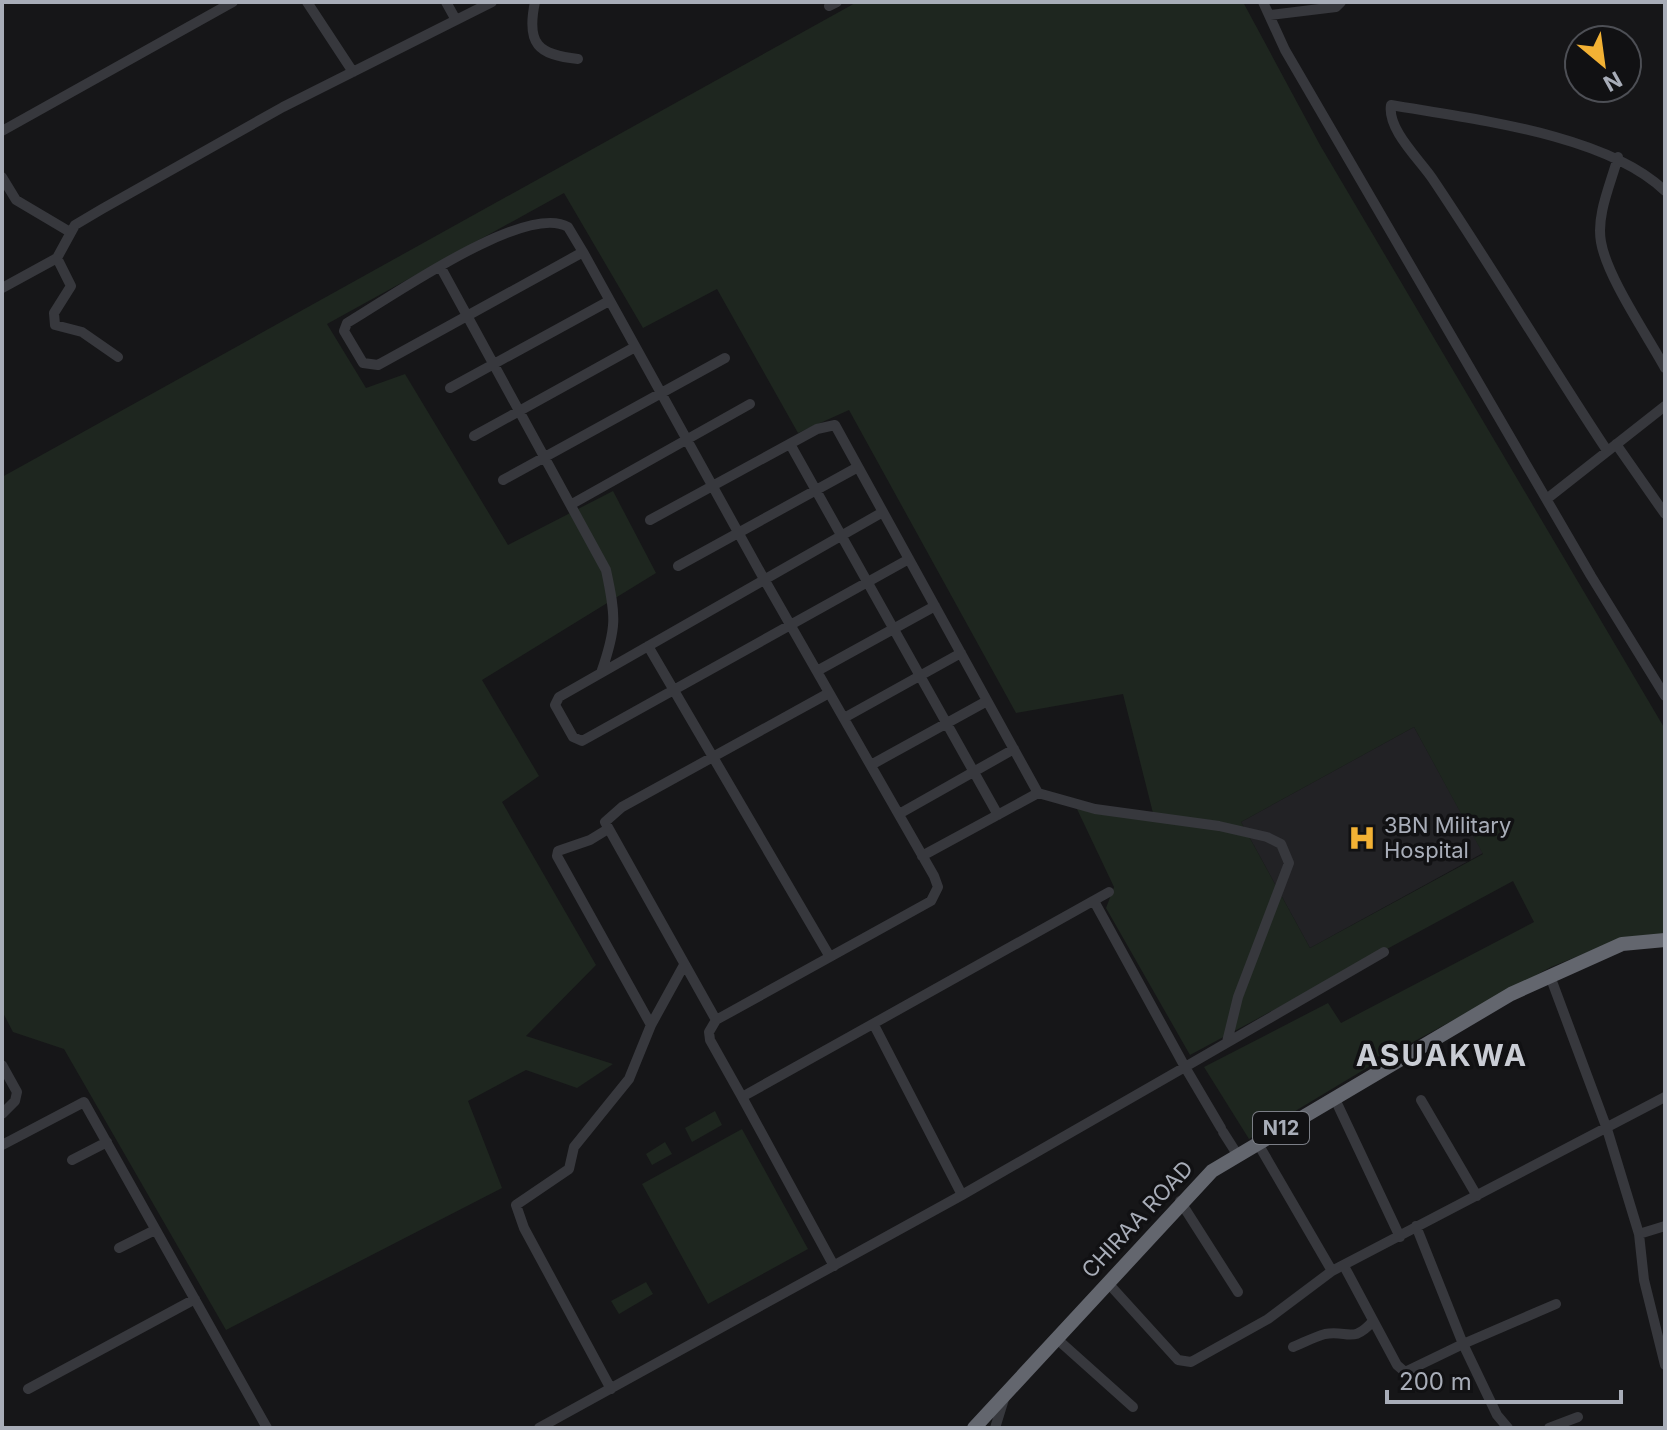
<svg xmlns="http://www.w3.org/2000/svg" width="1667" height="1430" viewBox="0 0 1667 1430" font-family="Inter,sans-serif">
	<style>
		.built { fill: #222225 }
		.green { fill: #1e261f; fill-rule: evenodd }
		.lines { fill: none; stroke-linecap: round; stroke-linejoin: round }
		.minor { stroke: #37383d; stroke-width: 10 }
		.highway { stroke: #63666e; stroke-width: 14 }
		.labels { text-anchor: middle; stroke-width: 7; stroke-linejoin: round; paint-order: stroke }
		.shield { fill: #111113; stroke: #7b7e86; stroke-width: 2 }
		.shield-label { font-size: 20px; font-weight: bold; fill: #a8adb8 }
		.poi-label { font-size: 22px; fill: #a8adb8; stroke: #111113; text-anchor: start }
		.street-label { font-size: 22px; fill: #a8adb8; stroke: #111113 }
		.district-label { font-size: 30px; font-weight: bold; letter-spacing: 2px; fill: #c9ccd4; stroke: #111113 }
	</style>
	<rect width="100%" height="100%" fill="#161618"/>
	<path class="built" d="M1414,727l69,126 -173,95 -69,-126z"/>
	<path class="green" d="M857,2h386l77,143 345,584v210l-42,-1 -72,29 -171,93 -131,79 -45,-72 124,-64 13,20 193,-101 -21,-41 -323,174 -84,-147 8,-21 -37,-78 76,4 -30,-119 -107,19 -167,-303 -51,23 -81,-144 -74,39 -79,-135 -237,131 39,64 39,-14 103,171 105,-54 43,82 -174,107 57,96 -37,26 94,163 -70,71 87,28 -36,24 -51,-18 -58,31 34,87 -276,142 -162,-281 -51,-17 -11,-21v-534zM1414,727l69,127 -173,94 -69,-126z
		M715,1111l7,14 -30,17 -7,-14z
		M742,1129l66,120 -100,55 -66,-120z
		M665,1142l7,12 -20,11 -6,-11z
		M646,1282l7,12 -34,20 -8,-13z"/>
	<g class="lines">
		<path class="minor" d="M307,2l46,70
			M446,2l10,18
			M535,2c-9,42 3,53 43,57
			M1263,2l22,48 306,526 74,120
			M829,6l8,-4
			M1270,15l66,-8 5,-5
			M2,131l231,-129
			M1618,157c-7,26 -22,58 -17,85 6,35 46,93 64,126
			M2,177l14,23 54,32
			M583,252l-205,113 -15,-2 -19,-32 3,-8c43,-25 178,-121 221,-96l15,25 181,327 170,297 4,11 -7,14 -215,119 -7,12 1,8 32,57
			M57,258l14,28 -17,27 1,12 27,7 36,25
			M441,268l165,302c10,47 11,57 -5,103
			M2,288l55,-30 18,-33 27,-16 181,-102 209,-105
			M450,388l159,-87
			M474,436l161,-89
			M790,444l208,371
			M1616,444l49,70
			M1606,449c-59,-89 -114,-182 -174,-271 -13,-19 -45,-49 -41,-73 81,14 215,29 274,86
			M503,480l222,-122
			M1548,498l117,-92
			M572,504l178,-100
			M883,512l-324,185 -4,8 18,32 9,4 327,-182
			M650,520l167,-91 18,-4 203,368 57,16 124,17 48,11 14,7 8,19 -51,134 -11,45
			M678,566l180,-99
			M648,646l182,311
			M817,671l118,-65
			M844,718l117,-65
			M871,765l116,-64
			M899,814l115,-65
			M608,829l-18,11 -32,11 -1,5 94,169
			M922,856l116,-63
			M1094,901l91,166 199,-115
			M1550,976l57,153 32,105 5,46 21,85
			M716,1020l-111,-198 17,-15 207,-114
			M874,1025l88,170
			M2,1065l15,27 -2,9 -13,13
			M1334,1097l66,140
			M1421,1100l56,96
			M1223,1132l14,22
			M1257,1142l75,129
			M2,1145l82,-43 183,326
			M72,1160l35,-18
			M1180,1201l58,91
			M1639,1234l26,-8
			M119,1248l36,-18
			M834,1266l-92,-169 367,-205
			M1344,1266l53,99 8,7 58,-28 -47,-118
			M1108,1283l70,77 13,2 77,-43 64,-48 333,-174
			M1057,1339l76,68
			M1293,1347c10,-4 21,-10 32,-13 23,-4 28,10 48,-13
			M28,1389l167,-90
			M611,1389l-87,-161 -8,-23 53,-36 5,-22 55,-68 22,-54 33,-60
			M539,1428l423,-233 223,-128 36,61
			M995,1428l9,-29
			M1508,1428l-11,-13 -34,-71 93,-40
			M1549,1428l29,-11"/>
		<path class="highway" d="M974,1428l238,-257 299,-177 111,-50 43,-4"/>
	</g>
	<defs>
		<g id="hospital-bare" transform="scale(2.16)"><path d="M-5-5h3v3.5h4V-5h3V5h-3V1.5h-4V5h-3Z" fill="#f2b134" stroke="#111113" stroke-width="2.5" paint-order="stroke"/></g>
	</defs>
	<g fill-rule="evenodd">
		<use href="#hospital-bare" x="1362" y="838"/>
	</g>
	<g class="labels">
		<rect class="shield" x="1253" y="1112" width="56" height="32" rx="6"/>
		<g class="shield-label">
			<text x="1281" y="1135">N12</text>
		</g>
		<g class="poi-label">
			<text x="1384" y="833">3BN Military<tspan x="1384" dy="25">Hospital</tspan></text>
		</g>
		<g class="street-label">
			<text transform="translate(1137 1219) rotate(-47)" y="8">CHIRAA ROAD</text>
		</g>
		<g class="district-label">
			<text x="1442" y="1066">ASUAKWA</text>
		</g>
	</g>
	<rect width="1667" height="1430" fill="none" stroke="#a8adb8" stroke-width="8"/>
	<g transform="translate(1603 64) rotate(151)"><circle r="38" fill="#111113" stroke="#4d4f55" stroke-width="2"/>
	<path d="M0-6L14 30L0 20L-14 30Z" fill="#f2b134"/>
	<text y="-12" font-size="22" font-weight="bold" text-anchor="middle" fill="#a8adb8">N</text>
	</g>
	<path d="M1387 1390v12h234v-12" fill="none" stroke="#a8adb8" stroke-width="4"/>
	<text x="1399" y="1390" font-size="24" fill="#a8adb8" stroke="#111113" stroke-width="6" paint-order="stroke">200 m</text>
</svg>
